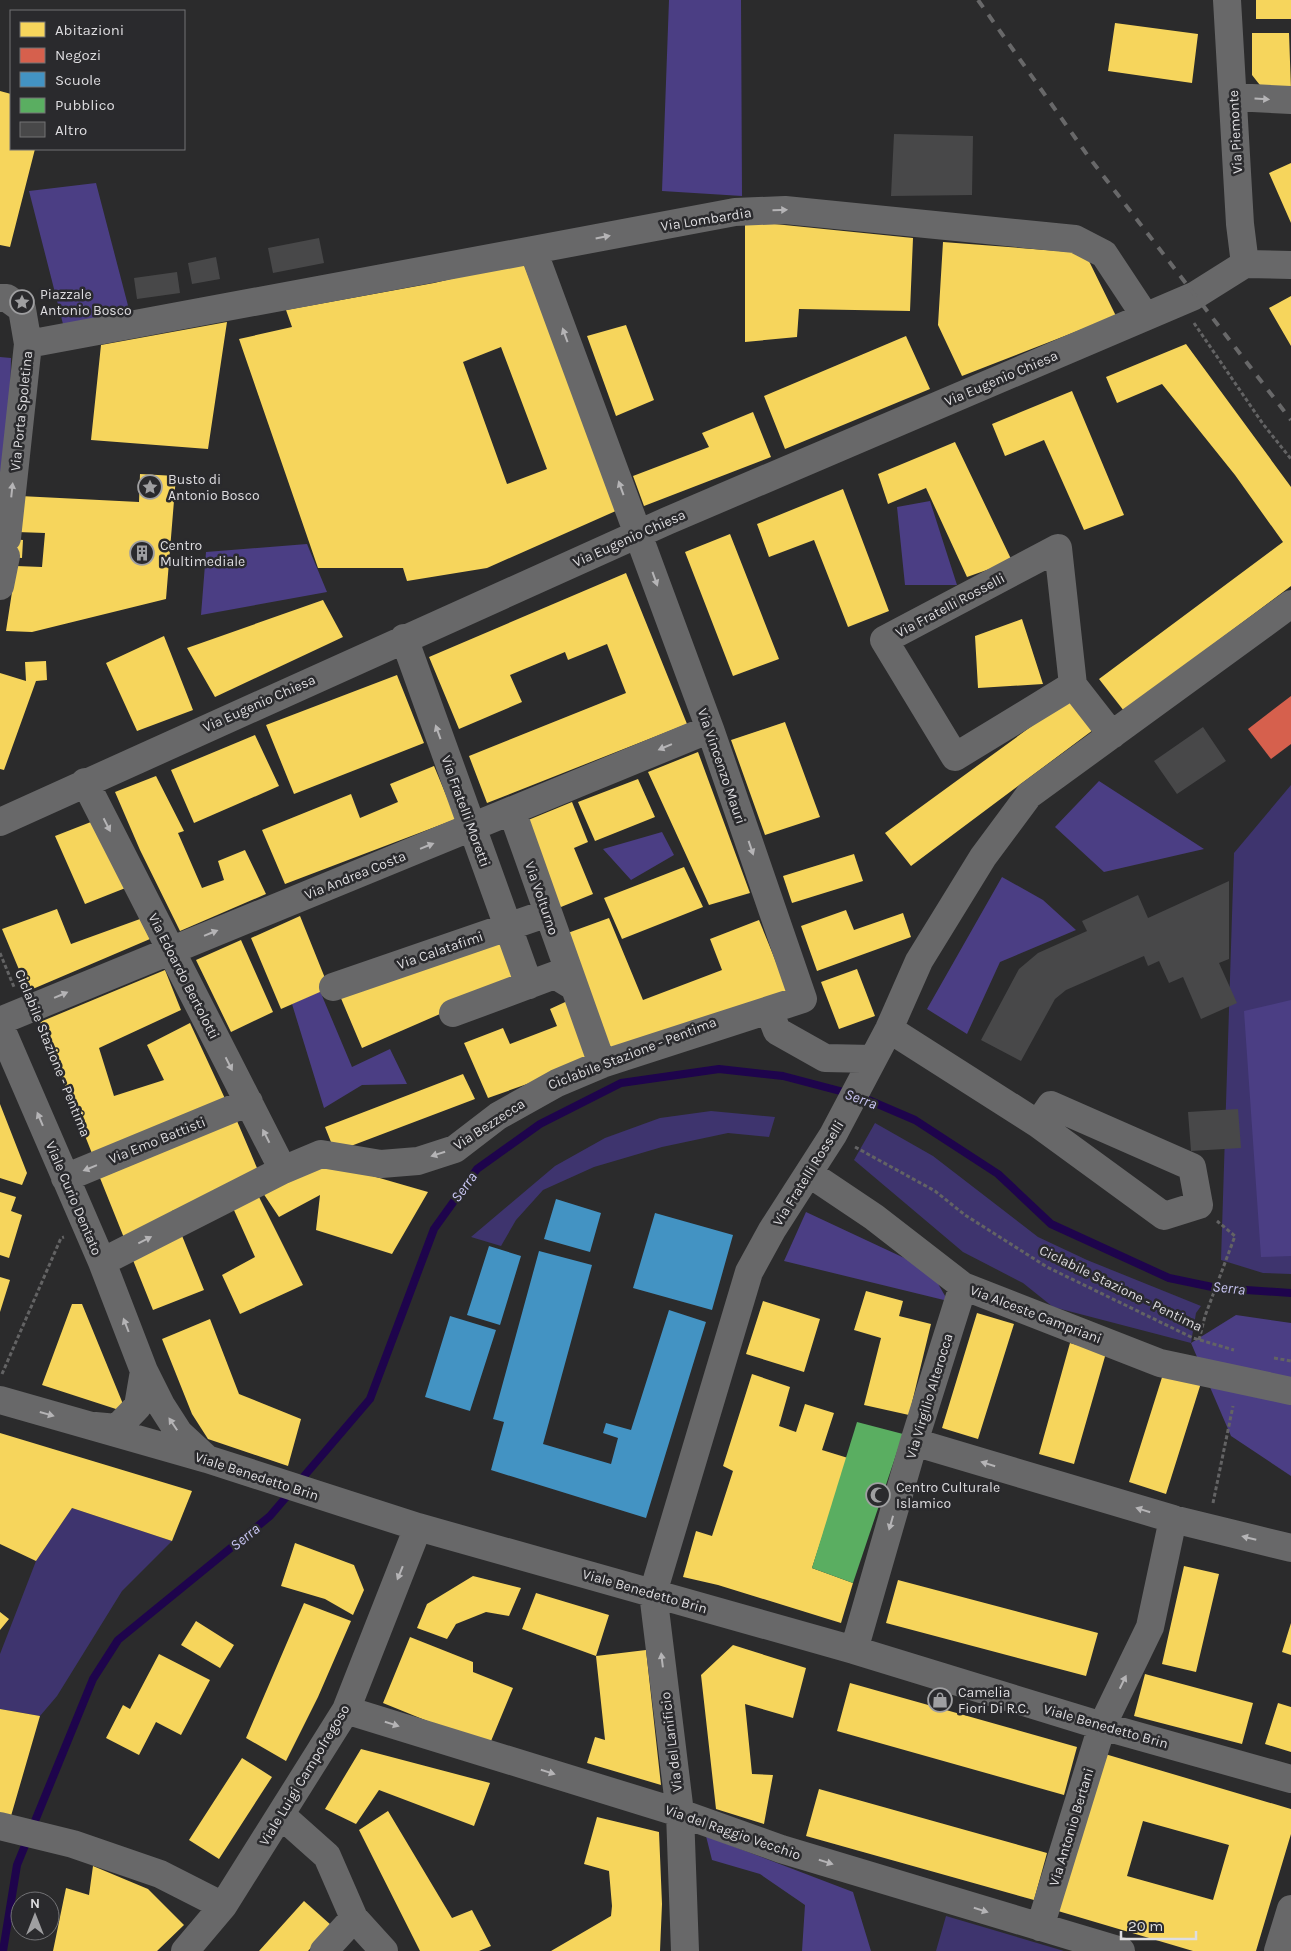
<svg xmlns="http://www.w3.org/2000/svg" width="1291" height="1951" viewBox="0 0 1291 1951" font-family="Karla,sans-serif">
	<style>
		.green { fill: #3e346e }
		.forest { fill: #4b3e84 }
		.homes { fill: #f6d55c; fill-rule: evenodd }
		.shops { fill: #d6604d }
		.schools { fill: #4393c3 }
		.public { fill: #5aae61 }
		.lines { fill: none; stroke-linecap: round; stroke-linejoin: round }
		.stream { stroke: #1e044c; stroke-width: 8 }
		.building { fill: #484849 }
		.path { stroke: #636364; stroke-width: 3; stroke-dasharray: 4 2.5; stroke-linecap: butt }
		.minor { stroke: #686869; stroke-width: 28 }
		.rail { stroke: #686869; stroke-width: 4; stroke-dasharray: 9 9; stroke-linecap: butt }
		.oneway { fill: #b5b4b6 }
		.labels { text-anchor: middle; stroke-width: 5; stroke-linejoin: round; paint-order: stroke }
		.street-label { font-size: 14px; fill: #dedde0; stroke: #2a2a2d }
		.poi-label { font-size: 14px; fill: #dedde0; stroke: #2a2a2d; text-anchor: start }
		.water-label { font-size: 15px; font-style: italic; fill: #c8c5f2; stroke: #2a2a2d }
	</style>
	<rect width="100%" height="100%" fill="#2b2b2c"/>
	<path class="green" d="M1291,785v489l-28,-1 -42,-13 13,-407z
		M711,1111l64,6 -6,20 -41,-4 -66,14 -68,20 -51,23 -27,30 -15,26 -30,-9 84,-71 50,-28 55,-20z
		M875,1123l58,33 105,81 49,23 114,46 -5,7 -5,30 -138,-36 -30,-24 -60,-31 -109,-92z
		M72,1508l100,33 -50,50 -65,105 -17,20 -40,-7v-55l36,-93z
		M946,1916l118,35h-128z"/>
	<path class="forest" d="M669,0h72l1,196 -80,-5z
		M96,183l35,134 -68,7 -34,-133z
		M0,357l11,1 -3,125 -8,59z
		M930,501l27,84h-52l-8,-78z
		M307,544l20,48 -126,23 5,-63z
		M1099,781l105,68 -100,23 -49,-45z
		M662,832l12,23 -43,25 -28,-31z
		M1002,877l41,23 33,30 -76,32 -33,72 -40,-25z
		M320,991l32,76 38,-18 17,35 -45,1 -38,23 -32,-104z
		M1291,1000v256l-30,1 -17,-246z
		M806,1212l124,58 18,31 -164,-40z
		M1236,1315l55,8v153l-60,-40 -40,-93z
		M706,1836l147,56 18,59h-69l3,-46 -45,-31 -48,-14z"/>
	<path class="homes" d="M1256,0h35v19h-35z
		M1115,23l83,11 -6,49 -84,-12z
		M1252,33h37l2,57 -28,-1 -11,-14z
		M0,91l11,3v55h24l-25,98 -10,-2z
		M1291,163v60l-22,-50z
		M745,221l168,17 -3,73 -111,-2 -2,28 -52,5z
		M943,242l142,11 31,63 -154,60 -24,-51z
		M523,262l95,248 -131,58 -80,13 -4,-13h-85l-79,-229 53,-12 -6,-17 148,-27zM501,347l46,122 -40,15 -44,-122z
		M1291,296v50l-22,-38z
		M227,322l-19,127 -117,-9 10,-95z
		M626,325l28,75 -38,16 -29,-80z
		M906,336l24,53 -145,60 -21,-53z
		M1186,344l105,143v99l-167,125 -25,-32 184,-137 -48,-67 -73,-91 -45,19 -11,-26z
		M1072,391l52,124 -40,15 -40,-90 -39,16 -13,-32z
		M753,412l18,45 -127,49 -11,-30 76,-29 -7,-14z
		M955,442l57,119 -45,16 -41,-89 -38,16 -10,-30z
		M140,474l36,2 -10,123 -134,33 -26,-1 10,-65 26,1 3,-34 -28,-1 3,-36 119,6z
		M843,489l46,122 -41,16 -34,-87 -45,17 -12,-33z
		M730,534l49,125 -46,17 -48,-124z
		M0,538l23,2 -1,18 -22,-2z
		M626,573l61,151 -200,79 -18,-47 157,-63 -19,-49 -39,16 -3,-8 -55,23 12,27 -63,27 -30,-72z
		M323,600l20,37 -128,60 -28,-49z
		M1022,619l21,65 -65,4 -3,-52z
		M164,636l29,74 -56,21 -31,-68z
		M46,661l1,19 -11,1 -32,89 -4,-1v-96l26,8 -1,-19z
		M397,675l27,68 -130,51 -28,-69z
		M1069,699l24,31 -182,136 -26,-33z
		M785,722l35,95 -55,18 -34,-95z
		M255,735l24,51 -85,37 -23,-53z
		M698,752l52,141 -41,12 -61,-133z
		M434,766l22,53 -171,65 -23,-54 89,-36 9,24 38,-16 -8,-18z
		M156,776l28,55 -6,2 24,55 22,-8 -6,-19 27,-11 21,44 -86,37 -40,-81 -25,-58z
		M638,779l17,38 -60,24 -17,-39z
		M572,802l16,40 -14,6 19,46 -37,15 -35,-86z
		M96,820l32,67 -43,17 -30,-68z
		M854,854l9,27 -71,22 -9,-27z
		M684,867l19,40 -81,32 -18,-41z
		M57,909l14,35 69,-25 10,20 -122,52 -26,-62z
		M846,910l8,20 49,-17 8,24 -94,34 -16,-45z
		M300,916l29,72 -48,21 -30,-71z
		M609,918l34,82 79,-30 -12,-31 49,-19 30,74 -180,59 -44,-119z
		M499,936l18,50 -77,28 -78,34 -22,-52z
		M241,940l32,72 -42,20 -35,-72z
		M857,969l18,47 -36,13 -18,-47z
		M165,970l16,40 -82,38 15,48 50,-16 -17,-35 43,-22 37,80 -134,53 -53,-134z
		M576,997l24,61 -112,40 -24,-55 39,-15 7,16 47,-18 -7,-17z
		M463,1074l12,25 -140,53 -10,-25z
		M0,1104l27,69 -5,12 -22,-7z
		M237,1121l23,54 -88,36 32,79 -51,20 -53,-132z
		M324,1162l104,30 -36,62 -76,-24 4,-35 -41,22 -16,-24z
		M0,1192l16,5 -5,14 11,4 -13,43 -9,-3z
		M258,1195l45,90 -63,29 -18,-39 33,-18 -22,-49z
		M0,1277l10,3 -10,32z
		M866,1291l37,10 -4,15 32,8 -22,91 -45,-10 17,-67 -27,-8z
		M763,1301l57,18 -16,53 -58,-18z
		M72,1304h10l41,100 -4,6 -77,-25z
		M977,1313l37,11 -36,115 -36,-11z
		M210,1319l29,75 62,25 -13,47 -80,-27 -16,-25 -30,-75z
		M1070,1343l36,10 -32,111 -35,-10z
		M1164,1371l37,12 -35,111 -37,-12z
		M752,1374l38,13 -11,39 17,6 9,-28 29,9 -12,37 26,8 -36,110 41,15 -12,40 -123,-38 -35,-8 13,-46 16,5 21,-65 -10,-5z
		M0,1433l192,58 -20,50 -100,-33 -36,53 -36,-17z
		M295,1543l59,22 10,25 -11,25 -28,-16 -44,-13z
		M1184,1566l35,8 -23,98 -34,-8z
		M473,1576l48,12 -12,28 -23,-4 -30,12 -9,15 -30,-11 10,-24z
		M898,1580l200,53 -12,43 -200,-53z
		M536,1593l73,22 -13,41 -74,-27z
		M304,1603l47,18 -33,76 -32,64 -40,-23z
		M0,1612l9,7 -9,11z
		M196,1621l38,24 -14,23 -39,-23z
		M1291,1623v32l-9,-3z
		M410,1637l63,25v10l40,16 -24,58 -106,-43z
		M733,1645l73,23 -13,50 -48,-14 7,70 21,1 -9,49 -48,-15 -15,-134z
		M646,1650l15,135 -74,-22 8,-26 10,3 -9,-84z
		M159,1654l51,26 -29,55 -25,-13 -17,33 -33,-17 17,-33 7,4z
		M1145,1674l108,29 -11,41 -108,-28z
		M850,1683l227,64 -13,48 -227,-64z
		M1278,1703l13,4v45l-26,-8z
		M0,1709l40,7 -29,100 -11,-2z
		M361,1749l129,34 -16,43 -95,-36 -23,34 -31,-15z
		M1105,1754l186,55v25l-35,117h-63l-135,-40zM1143,1821l86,24 -16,55 -86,-24z
		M242,1758l30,19 -53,82 -30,-19z
		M819,1789l228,64 -13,47 -228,-64z
		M388,1811l64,107 20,-8 19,36 -12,5h-59l-61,-121z
		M597,1817l62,15 3,72 -2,47h-109l60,-35 1,-10 -3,-35 -25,-7z
		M93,1866l55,23 36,36 -27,26h-104l13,-63 23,7z
		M304,1901l27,24 -23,26h-49z"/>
	<path class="shops" d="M1291,696v48l-20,15 -23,-30z"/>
	<path class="schools" d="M556,1199l45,14 -11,39 -46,-13z
		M655,1213l78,22 -21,75 -79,-22z
		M489,1246l32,10 -21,69 -33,-10z
		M539,1251l53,14 -49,179 68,20 7,-26 -15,-5 3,-10 25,7 38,-120 37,12 -60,196 -155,-48 13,-48 -11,-3z
		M450,1316l46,14 -26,81 -45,-14z"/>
	<path class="public" d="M857,1422l46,12 -50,149 -41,-15z"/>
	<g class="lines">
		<path class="stream" d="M3,1951l14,-86 76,-186 25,-39 152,-124 100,-117 64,-170 43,-60 63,-45 81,-41 98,-14 64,7 76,20 56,24 83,54 53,50 118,54 48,10 74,5"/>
	</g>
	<path class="building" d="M894,134l79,2 -1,59 -81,1z
		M319,238l5,25 -51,10 -5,-25z
		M216,257l4,22 -28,5 -4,-21z
		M177,272l3,21 -43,6 -3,-21z
		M1203,727l23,34 -49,33 -23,-33z
		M1229,881v78l-10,4 18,40 -36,16 -18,-42 -14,6 -10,-22 -11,5 -4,-10 -78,34 -11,9 -34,62 -40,-21 38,-71 19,-16 49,-22 -5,-10 56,-26 10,23z
		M1238,1109l3,39 -50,3 -3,-39z"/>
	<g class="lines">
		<path class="path" d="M1194,323l69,101 28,35
			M0,953l14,34
			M855,1147l80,44 30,24 82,52 146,71 41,12
			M1199,1340l6,-24 30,-80 -18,-15
			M1274,1358l17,3
			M2,1374l59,-136 3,-1
			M1213,1503l20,-97"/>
		<path class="minor" d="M1227,0l13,224 5,40
			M1233,97l58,3
			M1245,264l46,1
			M0,298h7l15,11 6,35 -21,194
			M28,344l505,-94
			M0,586l6,-30
			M404,638l125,347
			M1073,685l-118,72 -71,-117 174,-92 15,137 39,50
			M85,782l198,388
			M512,811l90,253
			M0,822l667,-301 527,-225 51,-32
			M333,987l215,-74
			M769,1010l8,21 48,27 48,1
			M453,1013l102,-38 18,11
			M0,1021l710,-292
			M0,1026l102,236 42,109 17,34 18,28 26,24
			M889,1029l149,95 126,92 35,-11 -7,-38 -141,-62 -13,19
			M810,1174l64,43 89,69 197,77 131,28
			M65,1178l184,-76
			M102,1262l181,-92 38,-16 60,10 37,-3 37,-12 43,-33 59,-33 45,-19 201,-65 -93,-270 -177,-479 202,-38 50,-2 290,29 29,15 41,62
			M0,1400l207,59 211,68 436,123 248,76 189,53
			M95,1426l22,2 21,-22 6,-35
			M914,1442l259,77 118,29
			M854,1650l60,-208 49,-156
			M346,1710l334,103 101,36 340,102
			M281,1815l46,41 27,62 30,33
			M0,1826l73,18 87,30 63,32
			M1040,1927l62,-201 48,-99 23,-108
			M185,1951l38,-45 123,-196 72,-183
			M324,1951l30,-33
			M685,1951l-5,-138 -27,-220 96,-321 23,-42 61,-95 56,-106 30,-68 64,-104 46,-62 262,-191
			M1278,1951l13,-42"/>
		<path class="rail" d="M978,0l110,156 203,264"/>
	</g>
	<defs><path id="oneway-solid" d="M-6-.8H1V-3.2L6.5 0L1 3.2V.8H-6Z" transform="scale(1.25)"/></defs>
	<g class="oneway">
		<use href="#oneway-solid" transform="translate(1262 99) rotate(4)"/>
		<use href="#oneway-solid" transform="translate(780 210) rotate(-1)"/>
		<use href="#oneway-solid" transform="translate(603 237) rotate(-11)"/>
		<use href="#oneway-solid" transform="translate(565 335) rotate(-110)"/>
		<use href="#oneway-solid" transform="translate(621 488) rotate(-110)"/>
		<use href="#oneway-solid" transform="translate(12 490) rotate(-84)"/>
		<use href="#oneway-solid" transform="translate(655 579) rotate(70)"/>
		<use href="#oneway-solid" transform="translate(438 732) rotate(-110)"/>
		<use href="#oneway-solid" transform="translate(665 747) rotate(157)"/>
		<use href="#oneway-solid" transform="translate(107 825) rotate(63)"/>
		<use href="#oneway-solid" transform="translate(427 846) rotate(-22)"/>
		<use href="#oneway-solid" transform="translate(751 848) rotate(71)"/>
		<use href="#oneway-solid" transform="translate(211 933) rotate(-22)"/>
		<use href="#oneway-solid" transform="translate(61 995) rotate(-23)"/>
		<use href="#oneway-solid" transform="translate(229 1064) rotate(63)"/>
		<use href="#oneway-solid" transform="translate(40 1119) rotate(-113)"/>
		<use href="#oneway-solid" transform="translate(266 1136) rotate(-117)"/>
		<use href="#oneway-solid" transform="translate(438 1154) rotate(162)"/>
		<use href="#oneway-solid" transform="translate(90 1168) rotate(158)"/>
		<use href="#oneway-solid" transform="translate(145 1240) rotate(-27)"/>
		<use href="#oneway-solid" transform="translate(126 1325) rotate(-111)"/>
		<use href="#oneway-solid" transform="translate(47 1414) rotate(16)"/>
		<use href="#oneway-solid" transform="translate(173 1424) rotate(-124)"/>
		<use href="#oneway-solid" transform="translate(988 1464) rotate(-163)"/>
		<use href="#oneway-solid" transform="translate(1143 1510) rotate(-163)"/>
		<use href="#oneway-solid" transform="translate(891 1523) rotate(106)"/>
		<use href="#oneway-solid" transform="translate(1249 1538) rotate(-166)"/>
		<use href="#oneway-solid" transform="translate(400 1573) rotate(112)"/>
		<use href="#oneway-solid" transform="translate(662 1660) rotate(-97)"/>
		<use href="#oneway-solid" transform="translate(1123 1682) rotate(-64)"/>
		<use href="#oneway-solid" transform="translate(392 1724) rotate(17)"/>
		<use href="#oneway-solid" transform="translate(548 1772) rotate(17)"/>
		<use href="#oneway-solid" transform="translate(826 1862) rotate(17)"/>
		<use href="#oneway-solid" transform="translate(981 1910) rotate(17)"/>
	</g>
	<defs>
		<g id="sight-ring" transform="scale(1.25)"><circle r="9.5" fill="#2a2a2d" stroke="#9f9fa1" stroke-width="1.5"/><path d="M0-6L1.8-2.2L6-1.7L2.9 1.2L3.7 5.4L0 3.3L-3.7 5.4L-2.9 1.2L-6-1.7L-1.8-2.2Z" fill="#9f9fa1"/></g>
		<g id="building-ring" transform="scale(1.25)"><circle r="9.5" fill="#2a2a2d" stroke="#9f9fa1" stroke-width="1.5"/><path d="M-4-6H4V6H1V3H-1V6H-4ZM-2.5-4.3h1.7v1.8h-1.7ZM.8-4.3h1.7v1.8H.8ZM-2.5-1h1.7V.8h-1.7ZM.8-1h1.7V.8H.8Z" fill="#9f9fa1"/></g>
		<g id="mosque-ring" transform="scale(1.25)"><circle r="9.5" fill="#2a2a2d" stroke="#9f9fa1" stroke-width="1.5"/><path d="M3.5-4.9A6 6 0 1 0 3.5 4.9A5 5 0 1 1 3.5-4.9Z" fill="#9f9fa1"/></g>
		<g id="shop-ring" transform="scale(1.25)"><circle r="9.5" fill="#2a2a2d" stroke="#9f9fa1" stroke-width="1.5"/><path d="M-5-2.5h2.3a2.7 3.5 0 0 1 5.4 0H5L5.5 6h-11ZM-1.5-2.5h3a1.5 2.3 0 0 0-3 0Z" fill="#9f9fa1"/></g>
	</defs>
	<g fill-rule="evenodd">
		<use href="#sight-ring" x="22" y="302"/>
		<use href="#sight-ring" x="150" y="487"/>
		<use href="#building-ring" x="142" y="553"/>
		<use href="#mosque-ring" x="878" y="1495"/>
		<use href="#shop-ring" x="940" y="1700"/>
	</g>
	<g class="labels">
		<g class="street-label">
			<text transform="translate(1235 132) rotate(-93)" y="5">Via Piemonte</text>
			<text transform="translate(706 219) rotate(-9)" y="5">Via Lombardia</text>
			<text transform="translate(1001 378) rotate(-23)" y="5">Via Eugenio Chiesa</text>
			<text transform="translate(21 411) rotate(-84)" y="5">Via Porta Spoletina</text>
			<text transform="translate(629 538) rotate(-24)" y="5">Via Eugenio Chiesa</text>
			<text transform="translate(950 605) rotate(-28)" y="5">Via Fratelli Rosselli</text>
			<text transform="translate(259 703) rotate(-24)" y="5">Via Eugenio Chiesa</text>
			<text transform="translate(722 766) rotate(71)" y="5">Via Vincenzo Mauri</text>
			<text transform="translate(466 811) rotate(70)" y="5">Via Fratelli Moretti</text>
			<text transform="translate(355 875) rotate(-22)" y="5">Via Andrea Costa</text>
			<text transform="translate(542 898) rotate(71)" y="5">Via Volturno</text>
			<text transform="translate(440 950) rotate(-19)" y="5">Via Calatafimi</text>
			<text transform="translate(184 976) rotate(63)" y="5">Via Edoardo Bertolotti</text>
			<text transform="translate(53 1053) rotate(68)" y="5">Ciclabile Stazione - Pentima</text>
			<text transform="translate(632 1053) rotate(-21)" y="5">Ciclabile Stazione - Pentima</text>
			<text transform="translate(489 1124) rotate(-33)" y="5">Via Bezzecca</text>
			<text transform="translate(157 1140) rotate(-22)" y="5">Via Emo Battisti</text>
			<text transform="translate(808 1173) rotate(-58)" y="5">Via Fratelli Rosselli</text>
			<text transform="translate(74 1198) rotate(67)" y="5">Viale Curio Dentato</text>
			<text transform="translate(1121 1288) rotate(26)" y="5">Ciclabile Stazione - Pentima</text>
			<text transform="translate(1036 1314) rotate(21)" y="5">Via Alceste Campriani</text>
			<text transform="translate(929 1396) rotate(-73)" y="5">Via Virgilio Alterocca</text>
			<text transform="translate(257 1476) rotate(18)" y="5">Viale Benedetto Brin</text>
			<text transform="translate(645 1591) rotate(16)" y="5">Viale Benedetto Brin</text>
			<text transform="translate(1106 1726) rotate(16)" y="5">Viale Benedetto Brin</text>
			<text transform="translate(671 1742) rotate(-97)" y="5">Via del Lanificio</text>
			<text transform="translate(304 1775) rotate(-59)" y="5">Viale Luigi Campofregoso</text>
			<text transform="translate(1071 1827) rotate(-73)" y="5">Via Antonio Bertani</text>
			<text transform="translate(733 1832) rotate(19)" y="5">Via del Raggio Vecchio</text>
		</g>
		<g class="poi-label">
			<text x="40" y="299">Piazzale<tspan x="40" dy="16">Antonio Bosco</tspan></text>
			<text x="168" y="484">Busto di<tspan x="168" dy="16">Antonio Bosco</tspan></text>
			<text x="160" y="550">Centro<tspan x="160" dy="16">Multimediale</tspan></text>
			<text x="896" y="1492">Centro Culturale<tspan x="896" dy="16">Islamico</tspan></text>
			<text x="958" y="1697">Camelia<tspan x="958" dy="16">Fiori Di R.C.</tspan></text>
		</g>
		<g class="water-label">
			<text transform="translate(861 1099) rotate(20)" y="5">Serra</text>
			<text transform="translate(464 1187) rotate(-54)" y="5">Serra</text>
			<text transform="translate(1229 1288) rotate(6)" y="5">Serra</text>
			<text transform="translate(245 1537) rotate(-39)" y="5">Serra</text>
		</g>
	</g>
	<rect x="10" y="10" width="175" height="140" fill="#2a2a2d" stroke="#727275"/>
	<rect x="20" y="22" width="25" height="15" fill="#f6d55c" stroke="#727275"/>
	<text x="55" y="35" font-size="15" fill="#dedde0">Abitazioni</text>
	<rect x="20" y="48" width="25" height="15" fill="#d6604d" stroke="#727275"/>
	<text x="55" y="60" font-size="15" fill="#dedde0">Negozi</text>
	<rect x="20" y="72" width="25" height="15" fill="#4393c3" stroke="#727275"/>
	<text x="55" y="85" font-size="15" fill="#dedde0">Scuole</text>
	<rect x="20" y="98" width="25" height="15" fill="#5aae61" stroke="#727275"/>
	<text x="55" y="110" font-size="15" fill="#dedde0">Pubblico</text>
	<rect x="20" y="122" width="25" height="15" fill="#484849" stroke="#727275"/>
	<text x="55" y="135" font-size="15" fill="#dedde0">Altro</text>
	<g transform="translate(35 1916)"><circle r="24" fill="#2a2a2d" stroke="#727275"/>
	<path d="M0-4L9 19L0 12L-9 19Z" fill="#9f9fa1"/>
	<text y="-8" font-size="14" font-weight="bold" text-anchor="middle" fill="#dedde0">N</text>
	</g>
	<path d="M1121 1931v8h75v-8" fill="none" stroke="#dedde0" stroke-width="2.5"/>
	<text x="1128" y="1931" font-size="15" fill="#dedde0" stroke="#2a2a2d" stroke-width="4" paint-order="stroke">20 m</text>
</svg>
